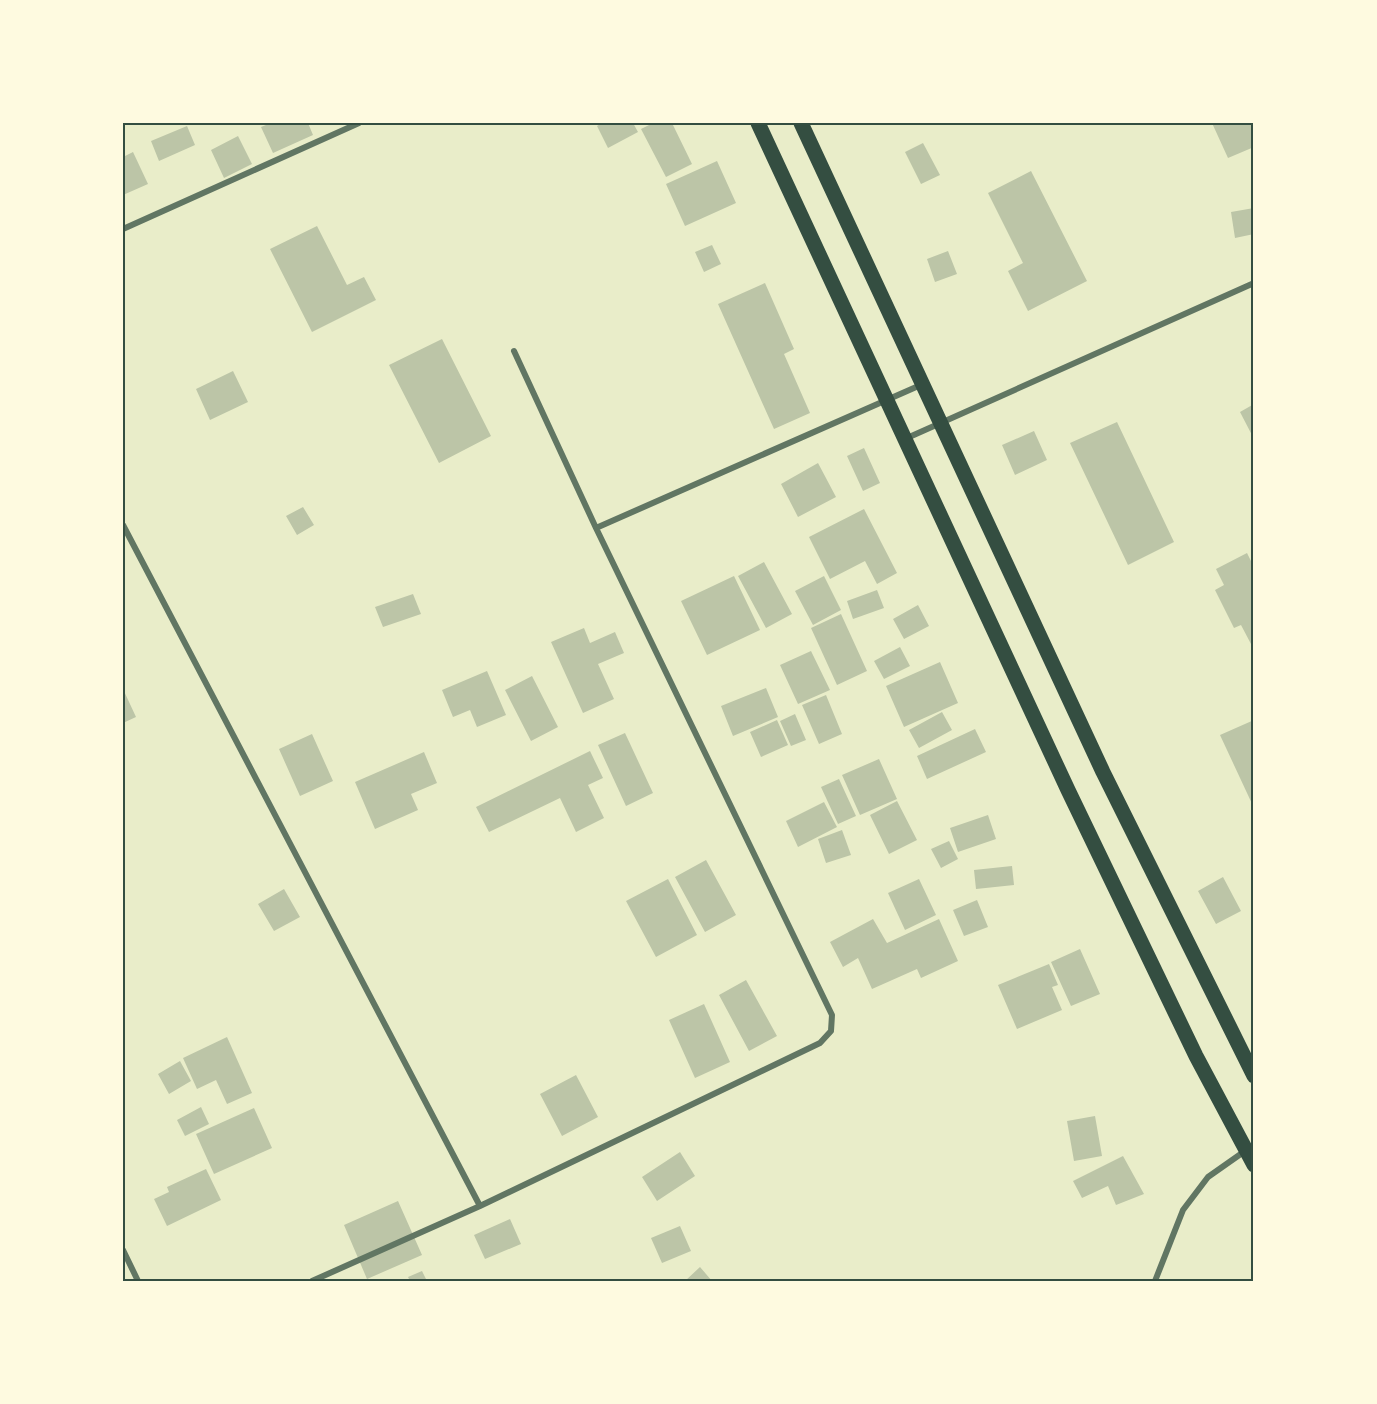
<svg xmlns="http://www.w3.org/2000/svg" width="1377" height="1404" viewBox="0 0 1377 1404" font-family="'Zilla Slab',serif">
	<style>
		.building { fill: #bcc5a7 }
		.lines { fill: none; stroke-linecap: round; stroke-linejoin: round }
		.minor { stroke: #617663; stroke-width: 6 }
		.primary { stroke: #344e41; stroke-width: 15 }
		.neatline { fill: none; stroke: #344e41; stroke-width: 2 }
	</style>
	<rect width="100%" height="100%" fill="#e9edc9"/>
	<path class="building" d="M271,123h37l5,12 -40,18 -12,-26z
		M602,123h31l5,9 -30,16 -11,-22z
		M653,123h19l20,41 -26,13 -25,-48z
		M1212,123h42v24l-26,11z
		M187,126l8,19 -36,16 -8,-20z
		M238,136l14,28 -28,14 -13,-28z
		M923,143l17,32 -19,9 -16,-32z
		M133,152l15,32 -25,11v-38z
		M717,161l19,42 -51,23 -19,-42z
		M1031,171l56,110 -59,30 -20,-40 15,-8 -35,-70z
		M1254,208v26l-19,4 -4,-26z
		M317,226l30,59 17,-8 12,23 -64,32 -42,-83z
		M712,245l9,19 -17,8 -9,-20z
		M948,251l9,23 -22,8 -8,-23z
		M765,283l29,66 -10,5 26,59 -36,16 -56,-125z
		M442,339l49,97 -52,27 -50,-98z
		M233,371l15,31 -38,18 -14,-31z
		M1254,404v35l-14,-27z
		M1117,422l57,120 -46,23 -58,-122z
		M1034,431l13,29 -32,15 -13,-30z
		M864,448l16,35 -17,8 -16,-35z
		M818,463l18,34 -38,20 -17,-33z
		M303,507l11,18 -17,10 -11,-19z
		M864,509l33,64 -20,11 -12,-23 -35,18 -21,-42z
		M1247,553l7,14v75l-3,2 -10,-19 -7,3 -19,-38 9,-5 -8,-16z
		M764,562l28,52 -26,14 -28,-52z
		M734,576l26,54 -53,25 -26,-54z
		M824,576l17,34 -28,15 -18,-34z
		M877,590l7,18 -31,11 -6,-18z
		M413,594l8,20 -38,13 -8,-20z
		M918,605l11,21 -25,13 -11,-20z
		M841,614l26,57 -30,14 -26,-57z
		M584,628l6,15 25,-11 9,21 -26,11 16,35 -31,14 -32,-71z
		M900,647l10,19 -26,13 -10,-18z
		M811,651l19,39 -32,14 -18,-39z
		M940,662l18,41 -54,24 -18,-41z
		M487,671l19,44 -29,12 -7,-17 -17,7 -11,-27z
		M532,676l26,51 -27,14 -26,-51z
		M766,688l12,29 -45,19 -12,-30z
		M123,689l13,28 -13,6z
		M826,695l16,39 -23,10 -17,-39z
		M942,712l10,18 -33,18 -10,-18z
		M795,714l11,26 -15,6 -11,-25z
		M777,720l11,25 -27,12 -11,-25z
		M1254,720v88l-34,-73z
		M975,729l11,23 -59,27 -10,-23z
		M625,733l28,60 -27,13 -28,-61z
		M312,734l21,47 -33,15 -21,-47z
		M590,751l13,27 -15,7 16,33 -28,14 -16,-34 -71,34 -13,-25z
		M424,752l13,31 -26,11 7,16 -43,19 -20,-47z
		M879,759l18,40 -37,16 -18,-40z
		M839,779l17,37 -18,8 -17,-37z
		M897,801l20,39 -28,14 -19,-39z
		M824,802l13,25 -39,20 -12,-26z
		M988,815l8,24 -38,13 -8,-24z
		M842,830l9,25 -25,8 -8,-24z
		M949,841l9,18 -17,9 -10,-19z
		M706,860l30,55 -31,17 -30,-55z
		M1012,866l2,19 -38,4 -2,-19z
		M1223,877l18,34 -25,13 -18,-33z
		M668,879l29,56 -41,22 -30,-56z
		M919,879l17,36 -31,15 -17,-37z
		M284,889l16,28 -26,14 -16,-27z
		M977,900l11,27 -24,9 -11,-26z
		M873,919l14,24 52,-24 19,42 -37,17 -4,-9 -45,20 -14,-31 -15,9 -13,-25z
		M1080,949l20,45 -29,12 -20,-44z
		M1049,964l9,21 -6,2 10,23 -45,19 -19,-44z
		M746,980l31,56 -28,15 -30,-56z
		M704,1004l26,58 -35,16 -26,-58z
		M227,1037l25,56 -25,11 -11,-24 -19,9 -14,-31z
		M180,1061l11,20 -22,13 -11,-20z
		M576,1075l22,42 -36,19 -22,-42z
		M201,1107l8,17 -24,12 -8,-16z
		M254,1108l18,40 -58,26 -18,-40z
		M1095,1116l7,40 -28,5 -7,-40z
		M680,1152l15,24 -38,25 -15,-24z
		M1123,1156l21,38 -28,11 -8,-19 -26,12 -9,-17z
		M206,1169l15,31 -54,26 -13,-27 15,-7 -2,-5z
		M398,1201l24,54 -55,24 -23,-54z
		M510,1219l11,25 -36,15 -11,-24z
		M680,1226l11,25 -29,12 -11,-25z
		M700,1267l12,14h-27z
		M422,1271l5,10h-17l-2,-4z"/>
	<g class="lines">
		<path class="minor" d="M123,229l236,-106
			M907,438l347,-155
			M123,525l357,681
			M596,528l327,-144
			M123,1250l15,31
			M312,1281l168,-75 340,-163 11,-12 1,-16 -236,-487 -82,-177
			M1155,1281l28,-71 25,-33 37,-26"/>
		<path class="primary" d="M758,123l310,667 128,266 58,109
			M801,123l302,649 151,304"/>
	</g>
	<rect width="1377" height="1404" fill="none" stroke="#fefae0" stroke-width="249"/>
	<rect x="124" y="124" width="1128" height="1156" class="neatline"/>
</svg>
